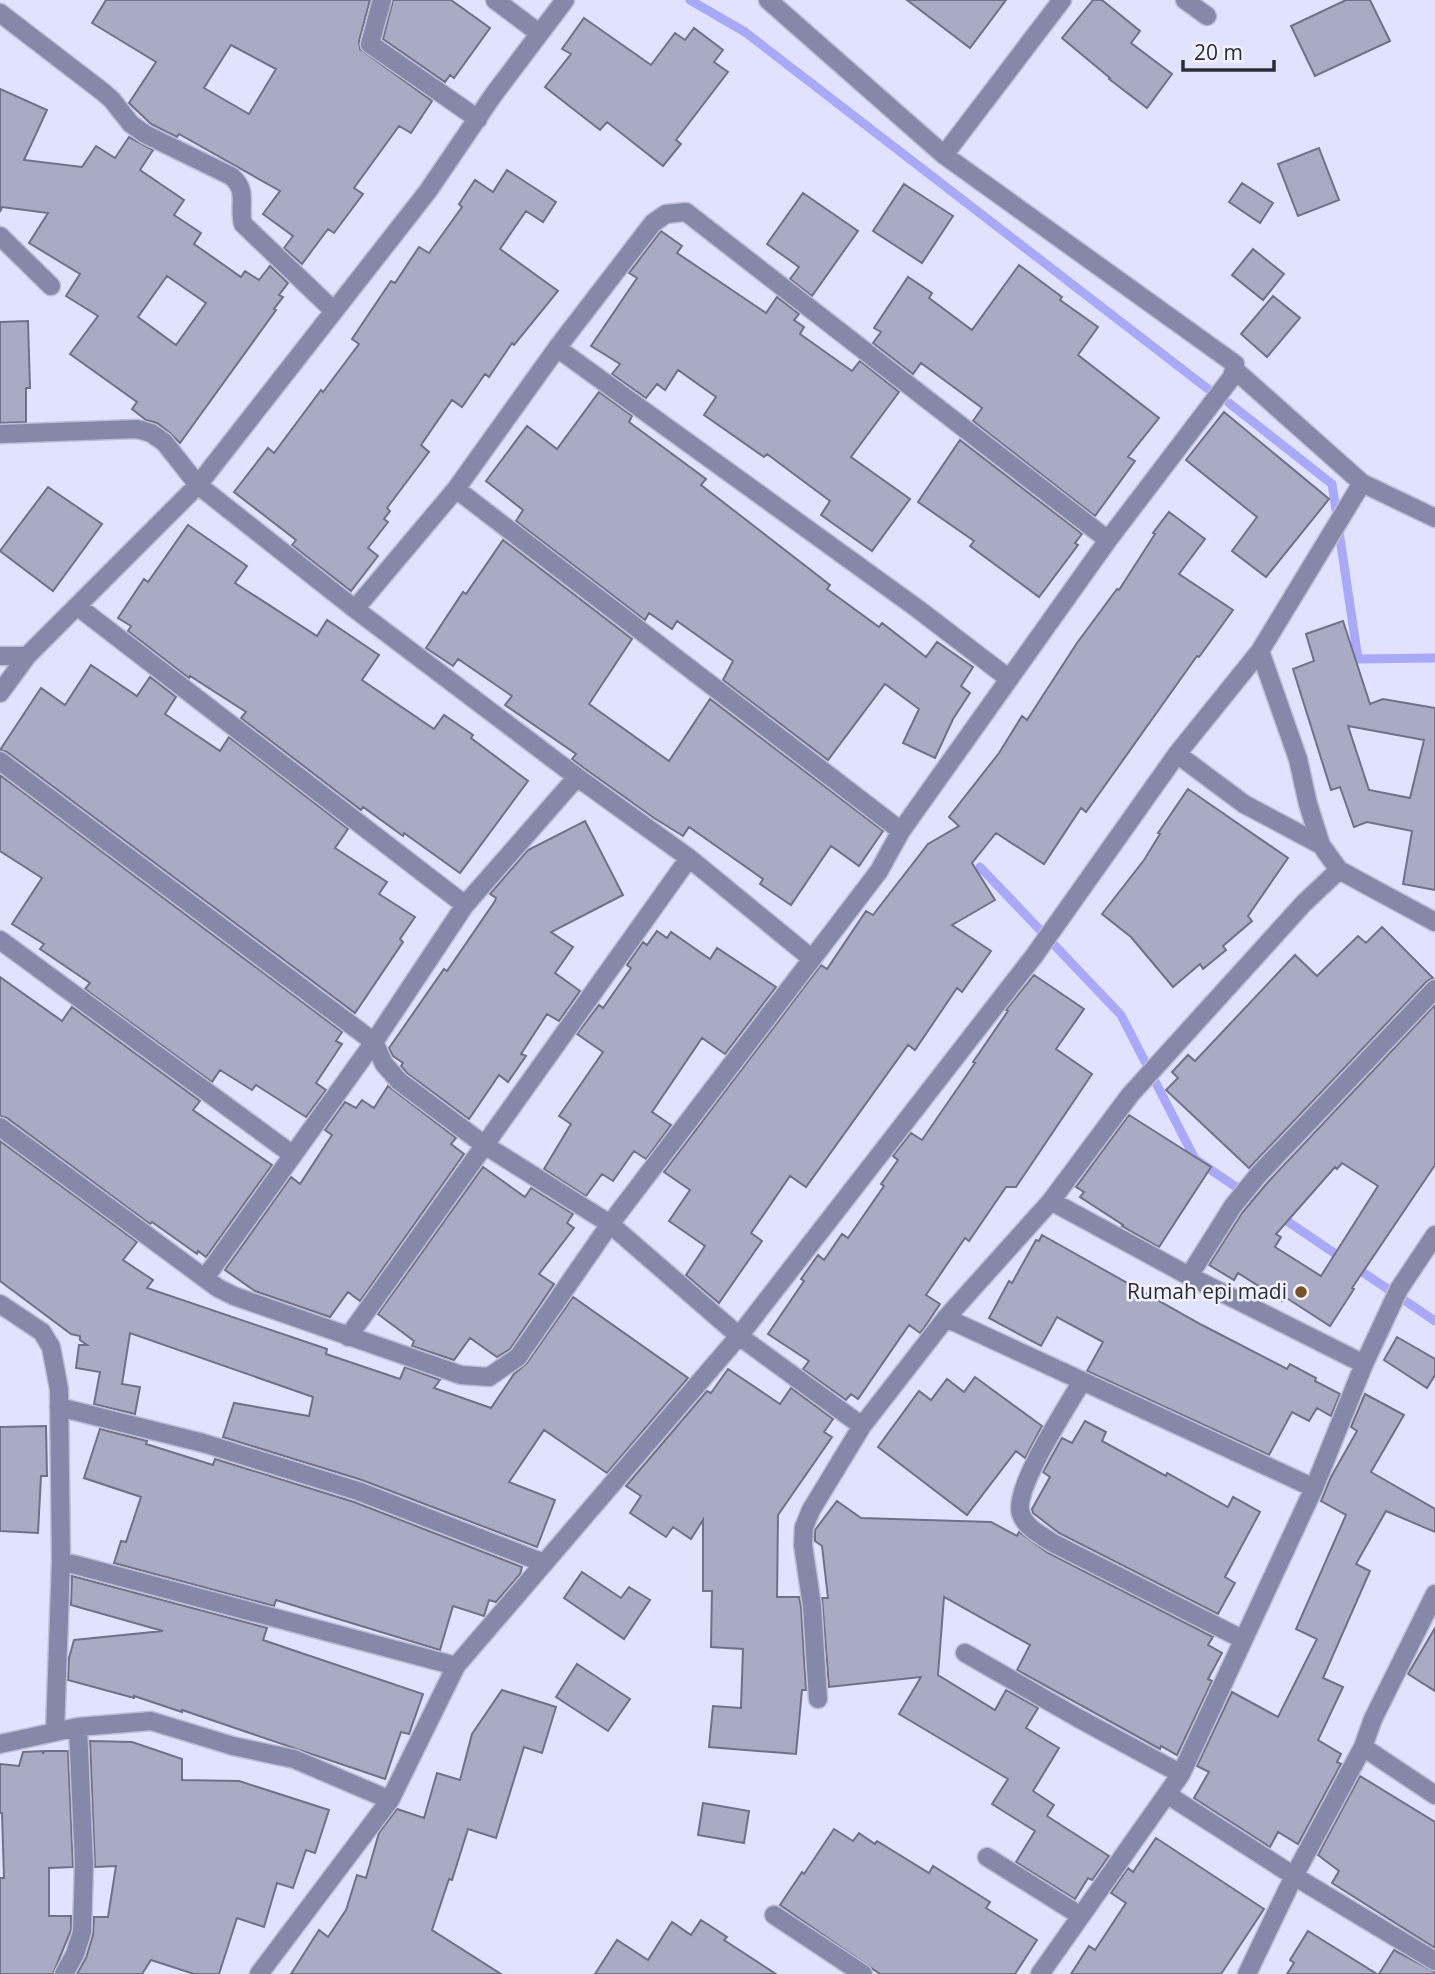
<svg xmlns="http://www.w3.org/2000/svg" width="1435" height="1974" viewBox="0 0 1435 1974" font-family="'Open Sans',sans-serif">
	<style>
		.lines { fill: none; stroke-linecap: round; stroke-linejoin: round }
		.stream { stroke: #a9a9f7; stroke-width: 9 }
		.building { fill: #a9abc4; stroke: #707189; stroke-width: 2; fill-rule: evenodd }
		.minor-casing { stroke: #bdbed6; stroke-width: 21 }
		.minor { stroke: #8688a9; stroke-width: 18 }
		.poi-dot { fill: #74552a; stroke: #f1f2fd; stroke-width: 2.5 }
		.labels { text-anchor: middle; stroke-width: 5; stroke-linejoin: round; paint-order: stroke }
		.poi-label { font-size: 21px; fill: #2c2c36; stroke: #f1f2fd; text-anchor: end }
	</style>
	<rect width="100%" height="100%" fill="#e1e3fe"/>
	<g class="lines">
		<path class="stream" d="M690,0l55,32 463,357
			M1229,403l103,81 26,175 77,-1
			M980,867l141,148 74,144 69,47
			M1278,1215l157,106"/>
	</g>
	<path class="building" d="M106,0h264l-11,41 1,8 72,52 -21,32 -12,-7 -45,62 9,6 -29,39 -6,-4 -26,35 -18,-16 9,-12 -30,-22 17,-23 -101,-57 -2,3 -26,-13 -22,-21 27,-41 -64,-39zM231,45l45,24 -27,45 -45,-26z
		M393,0h58l39,28 -36,50 -4,-3 -5,7 -62,-43z
		M907,0h99l-36,48z
		M1093,0h9l38,31 -9,12 41,31 -25,34 -38,-29 1,-1 -48,-40z
		M1346,0h24l20,41 -75,35 -24,-50z
		M584,18l67,47 24,-32 10,7 9,-12 29,22 -9,12 14,10 -52,68 5,4 -18,22 -56,-44 -7,8 -55,-43 26,-33 -9,-5z
		M0,89l47,21 -23,50 58,7 14,-21 19,12 14,-21 24,13 -13,20 44,30 -10,15 27,18 -7,11 47,33 4,-6 14,9 11,-14 18,17 -9,12 4,2 -9,12 2,1 -96,133 -10,-10 -13,-10 -11,-3 -14,-11 5,-7 -67,-48 28,-38 -32,-20 14,-22 -51,-31 19,-30 -46,-6 -2,5zM167,276l39,27 -30,42 -38,-28z
		M1319,148l20,52 -41,16 -20,-52z
		M507,170l49,32 -13,20 -17,-11 -26,38 58,42 -44,54 -2,-2 -23,34 -4,-3 -23,33 -10,-7 -31,45 8,7 -42,56 3,3 -6,8 4,3 -20,26 10,8 -27,35 -59,-46 4,-5 -62,-48 34,-44 6,5 47,-63 2,2 36,-48 -7,-5 39,-58 4,2 24,-36 10,6 33,-46 -3,-3 16,-24 18,12z
		M1242,183l31,20 -13,20 -31,-21z
		M904,184l49,32 -31,47 -49,-32z
		M803,193l55,38 -46,65 -22,-17 9,-12 -32,-23z
		M661,231l21,15 -5,7 89,60 11,-16 22,17 -5,6 10,7 -4,7 52,37 8,-10 39,31 -48,65 59,42 -38,52 -51,-36 9,-14 -63,-47 -3,3 -60,-42 12,-18 -38,-27 -13,20 -8,-6 -11,14 -34,-24 8,-10 -29,-18 46,-68 -8,-5z
		M1253,249l31,25 -21,26 -31,-25z
		M1019,265l43,32 -2,3 38,27 -20,28 81,63 -31,39 7,4 -40,55 -122,-95 9,-13 -61,-45 -8,11 -40,-31 8,-11 -7,-4 34,-51 24,16 -3,5 43,32z
		M1273,296l27,22 -33,39 -26,-23z
		M28,321l2,67h-4v34l-26,1v-101z
		M599,392l33,24 -3,6 77,57 -5,6 129,100 -3,4 52,38 3,-4 44,34 11,-15 36,25 -12,19 9,7 -17,26 -18,39 -32,-15 16,-34 -34,-25 -57,76 -105,-80 10,-19 -56,-40 -5,8 -23,-16 -4,7 -129,-99 7,-11 -37,-29 41,-55 30,23z
		M1224,412l105,87 -63,78 -34,-26 25,-34 -71,-57z
		M960,440l122,94 -7,9 3,2 -39,52 -69,-51 4,-5 -56,-39z
		M48,487l54,37 -49,67 -53,-40z
		M1169,512l36,27 -26,35 54,36 -34,47 -2,-1 -111,156 -5,-4 -37,56 -48,-31 -24,30 23,37 -43,25 39,26 -29,41 -5,-4 -42,62 -7,-5 -102,142 -16,-11 -39,57 11,8 -43,62 -33,-28 19,-29 -36,-25 21,-31 -26,-18 157,-207 6,4 39,-58 7,4 55,-71 31,-18 -10,-9 50,-64 23,-37 5,4 50,-77 40,-54 2,1 36,-56 -2,-1z
		M188,525l59,41 -12,17 82,53 10,-16 52,35 -17,25 72,49 10,-14 29,20 -2,3 57,43 -68,92 -56,-40 -1,3 -40,-29 -2,3 -120,-92 5,-6 -56,-36 -1,2 -61,-47 3,-5 -13,-8 26,-39 4,3z
		M503,540l129,99 -43,65 80,57 41,-62 173,132 -24,35 -28,-20 -40,59 -31,-21 3,-5 -74,-52 -6,9 -29,-18 -70,-50 -12,-9 4,-5 -71,-49 7,-9 -54,-37 -5,7 -27,-18 37,-56 3,2z
		M1343,621l27,83 13,-5 52,9v182l-32,-6 9,-53 -45,-9 -13,5 -14,-40 -9,3 -38,-121 21,-8 -8,-27zM1348,726l76,14 -14,58 -41,-8z
		M91,665l46,31 13,-19 26,20 -11,17 55,37 9,-14 119,92 -13,19 52,34 -8,12 36,23 -15,22 3,3 -48,71 -348,-261 -7,-2 41,-62 24,17z
		M0,775l342,257 -6,9 6,3 -26,39 10,7 -20,27 -50,-32 -4,5 -32,-20 -8,12 -127,-93 5,-6 -50,-34 4,-5 -32,-20 30,-46 -42,-27z
		M1188,789l100,69 -40,58 4,5 -29,25 3,4 -23,19 -3,-5 -27,23 -42,-50 -29,-23 42,-54 16,-26 -2,-1z
		M585,821l38,74 -72,37 22,15 -18,26 25,18 -21,30 -12,-7 -26,40 5,2 -18,26 -9,-7 -30,44 -62,-46 -6,-7 2,-3 -10,-7 -4,-8 55,-79 3,2 48,-70 1,-3 -6,-4 38,-44z
		M1382,927l51,51 -6,3 -178,187 -83,-78 12,-12 -6,-6 16,-17 7,6 100,-106 22,21 41,-40 8,7z
		M657,931l10,7 4,-6 39,27 7,-11 59,39 -51,67 -23,-16 -50,74 19,13 -25,34 -12,-8 -21,30 -11,-7 -16,22 -42,-27 27,-45 -12,-8 44,-64 -26,-18 22,-29 4,3 28,-40 -4,-3 16,-23 4,3z
		M1034,975l50,34 -28,40 36,25 -76,113h-10l-37,54 -4,-3 -39,57 14,9 -16,24 -4,5 -11,-8 -51,74 -7,-5 -5,6 -43,-31 6,-8 -41,-27 36,-53 -3,-2 17,-24 6,5 18,-26 6,4 36,-52 -3,-2 17,-24 -5,-4 18,-23 11,7 53,-77 -2,-1 35,-51 -2,-1z
		M0,977l62,44 10,-14 128,94 -7,9 79,55 -66,92 -8,-6 -1,3 -45,-32 -2,2 -143,-106 -7,-2z
		M1435,1005v160l-83,123 2,1 -24,37 -45,-29 -3,4 -44,-28 -4,7 -25,-15 33,-52 26,-31zM1342,1163l36,23 -57,90 -46,-29 6,-10 -5,-3 59,-67 2,2z
		M388,1086l68,52 -5,6 13,10 -104,147 -12,-9 -18,25 -75,-26 -30,-21 66,-93 9,7 32,-49 -7,-5 20,-28 11,6 6,-8 12,8z
		M1129,1115l82,52 -52,80 -37,-21 1,-1 -43,-28 4,-5 -8,-5z
		M0,1141l137,101 -14,18 30,20 -6,8 180,61 -1,5 74,25 5,-12 35,13 -6,8 57,20 23,-34 13,-11 46,-66 115,81 -81,95 -63,-43 -35,52 46,18 -18,47 -175,-67 -139,-43 11,-34 75,13 4,-19 -183,-64 -8,51 18,3 -5,27 -41,-10 6,-32 -24,-4 3,-23h8l-7,-5v-4l-9,-2 -71,-53z
		M483,1167l42,30 6,-9 42,26 -6,9 7,5 -35,46 15,10 -44,65 -13,8 -27,-19 -16,22 -42,-14 2,-5 -36,-27z
		M1042,1235l160,90 85,44 3,-5 26,14 -1,3 25,13 -9,22 -14,-8 -8,13 -17,-9 -23,43 -182,-84 16,-29 -46,-25 -16,29 -52,-28 20,-37 3,2 24,-43 3,1z
		M1397,1337l38,22v16l-8,13 -43,-28z
		M728,1369l52,35 11,-16 42,31 -9,13 8,5 -54,78 -1,82h22l2,10 5,83h-4l-6,64 -87,-7 4,-41 28,2 2,-59 -32,-2 1,-56h-9v-71l-12,19 -18,-12 -7,10 -36,-24 11,-17 -15,-10 81,-95 4,2z
		M975,1377l67,49 -17,32 -9,-7 -49,64 -89,-68 41,-56 12,9 16,-21 17,13z
		M1365,1394l39,21 -33,57 64,37v23l-49,-21 -30,53 14,7 -47,107 20,9 -25,53 23,14 -4,8 4,2 -43,80 -20,-12 -8,15 -76,-49 15,-26 -12,-6 35,-74 46,25 39,-78 -21,-10 50,-114 -25,-14 10,-24 26,-46 -6,-4z
		M1085,1421l21,11 -4,9 64,35 1,-3 61,34 5,-10 27,15 -35,65 10,6 -17,31 -159,-81 -26,-20 -1,-4 18,-32 -7,-5 19,-34 10,5z
		M46,1426l1,50h-6l-3,57 -38,-2v-104z
		M100,1429l47,12 -1,3 67,21 2,-6 139,43 168,65 -2,7 -24,28 -7,-2 -5,16 -31,-10 -13,44 -164,-50 -2,6 -160,-43 7,-22 5,1 15,-45 -57,-19z
		M837,1501l24,17 130,4 26,14 2,-4 29,21 165,84 -5,8 14,8 -14,26 4,2 -35,74 -16,-9 -1,3 -143,-79 13,-25 -86,-48 -6,78 57,35 11,-20 32,18 -12,20 33,20 -26,43 21,14 -7,11 62,40 -17,24 -4,-2 -13,21 -59,-37 19,-31 -43,-27 16,-25 -109,-65 22,-37 -92,10 -7,-89h6l-6,-52 -7,-5v-11z
		M582,1572l39,26 8,-11 21,13 -26,39 -60,-41z
		M72,1576l195,52 -4,12 160,54 -14,40 -8,-2 -16,47 -203,-69v2l-48,-16v2l-66,-18 1,-22 5,-18 89,-9 -92,-26z
		M1435,1628v63l-27,-17z
		M577,1664l53,35 -22,32 -52,-34z
		M502,1690l54,17 -14,46 -18,-6 -28,91 -28,-9 -16,51 -3,-1 -17,51 69,44h-210l28,-44 9,7 18,-27 11,-35 9,3 13,-45 18,-24 27,9 13,-45 23,7 12,-46z
		M90,1741l42,1 50,17v21l57,1 90,29 -14,43 -9,-3 -13,38 -16,-5 -13,44 -27,-9 -18,56h-25l-43,-14 -9,14h-65l9,-16 7,-23 1,-18h14l8,-51 -21,1z
		M43,1751v3l1,-3h24l5,116 -24,1v48h22v14l-18,44h-53v-96h4l-2,-65h-2v-49l19,2 4,-14z
		M1360,1776l75,46v126l-103,-65 7,-12 -21,-16z
		M703,1803l46,8 -5,32 -46,-8z
		M834,1829l19,12 6,-8 16,11 2,-3 52,32 4,-7 57,36 -4,6 51,32 -22,34h-135l-100,-69 22,-33 2,2z
		M1156,1838l108,71 -43,65h-150l18,-28 6,4 31,-47 -15,-10 17,-25 5,4z
		M701,1920l26,17 -3,3 52,34h-181l22,-34 31,20 24,-38 19,13z
		M1308,1931l69,43h-90l7,-11 -4,-3z
		M1394,1950l41,22v2h-56z"/>
	<g class="lines">
		<g class="minor-casing">
			<path id="minor" d="M382,0l-12,44 108,75
				M495,0l44,33
				M768,0l176,155 291,209 -3,13 -124,163 -207,291
				M1185,0l22,16
				M0,13l103,79 9,8 19,24 14,10 86,42c18,15 7,29 12,48l91,87
				M944,155l118,-155
				M0,236l51,50
				M557,348l96,-125 13,-9 20,-2 422,328
				M1235,370l127,113 73,35
				M0,434l137,-5 14,4 13,9 34,43 157,124 222,168 112,81 122,100
				M77,606l388,299
				M355,609l101,-120 101,-141 361,261 90,69
				M1260,651l38,108 10,45 13,41
				M0,656h27
				M0,693l27,-37 171,-171 230,-294 66,-97 71,-94
				M1177,754l67,50 77,41 18,25 96,52
				M0,761l374,281 10,22 15,17 84,63 127,80 129,112 123,90 84,-108 105,-117 79,-106 174,-192 35,-33
				M0,940l293,215
				M0,1127l218,161 16,8 227,79 28,2 29,-20 92,-133 269,-353 22,-40 -445,-342
				M1051,1201l138,75 175,88
				M1189,1276l44,-70 26,-32 176,-185
				M205,1278l169,-236 91,-137 112,-128
				M0,1304l42,28 9,15 8,42 2,172 -6,170
				M946,1318l368,170
				M348,1337l341,-479
				M1082,1381c-14,25 -70,108 -61,133 5,14 20,21 32,29l189,96
				M59,1407l144,36 155,48 186,72
				M61,1561l395,105
				M965,1653l113,65 103,56
				M818,1699l-6,-93 -9,-61 1,-18 7,-17 51,-84
				M0,1744l78,-17 73,-6 82,25 61,13 96,41
				M1363,1747l10,-28 62,-125
				M1168,1795l126,81 141,85
				M987,1857l94,59
				M774,1915l89,59
				M64,1974l11,-20 7,-22 2,-69 -6,-136
				M259,1974l131,-174 66,-134 283,-330 295,-380 143,-202 83,-103 102,-168
				M1040,1974l141,-200 133,-286 50,-124 35,-75 36,-54
				M1247,1974l47,-98 69,-129 72,48"/>
		</g>
		<use href="#minor" class="minor"/>
	</g>
	<circle class="poi-dot" cx="1301" cy="1292" r="7"/>
	<g class="labels">
		<g class="poi-label">
			<text x="1287" y="1299">Rumah epi madi</text>
		</g>
	</g>
	<path d="M1183 60v10h91v-10" fill="none" stroke="#2c2c36" stroke-width="3.5"/>
	<text x="1194" y="60" font-size="21" fill="#2c2c36" stroke="#f1f2fd" stroke-width="5" paint-order="stroke">20 m</text>
</svg>
